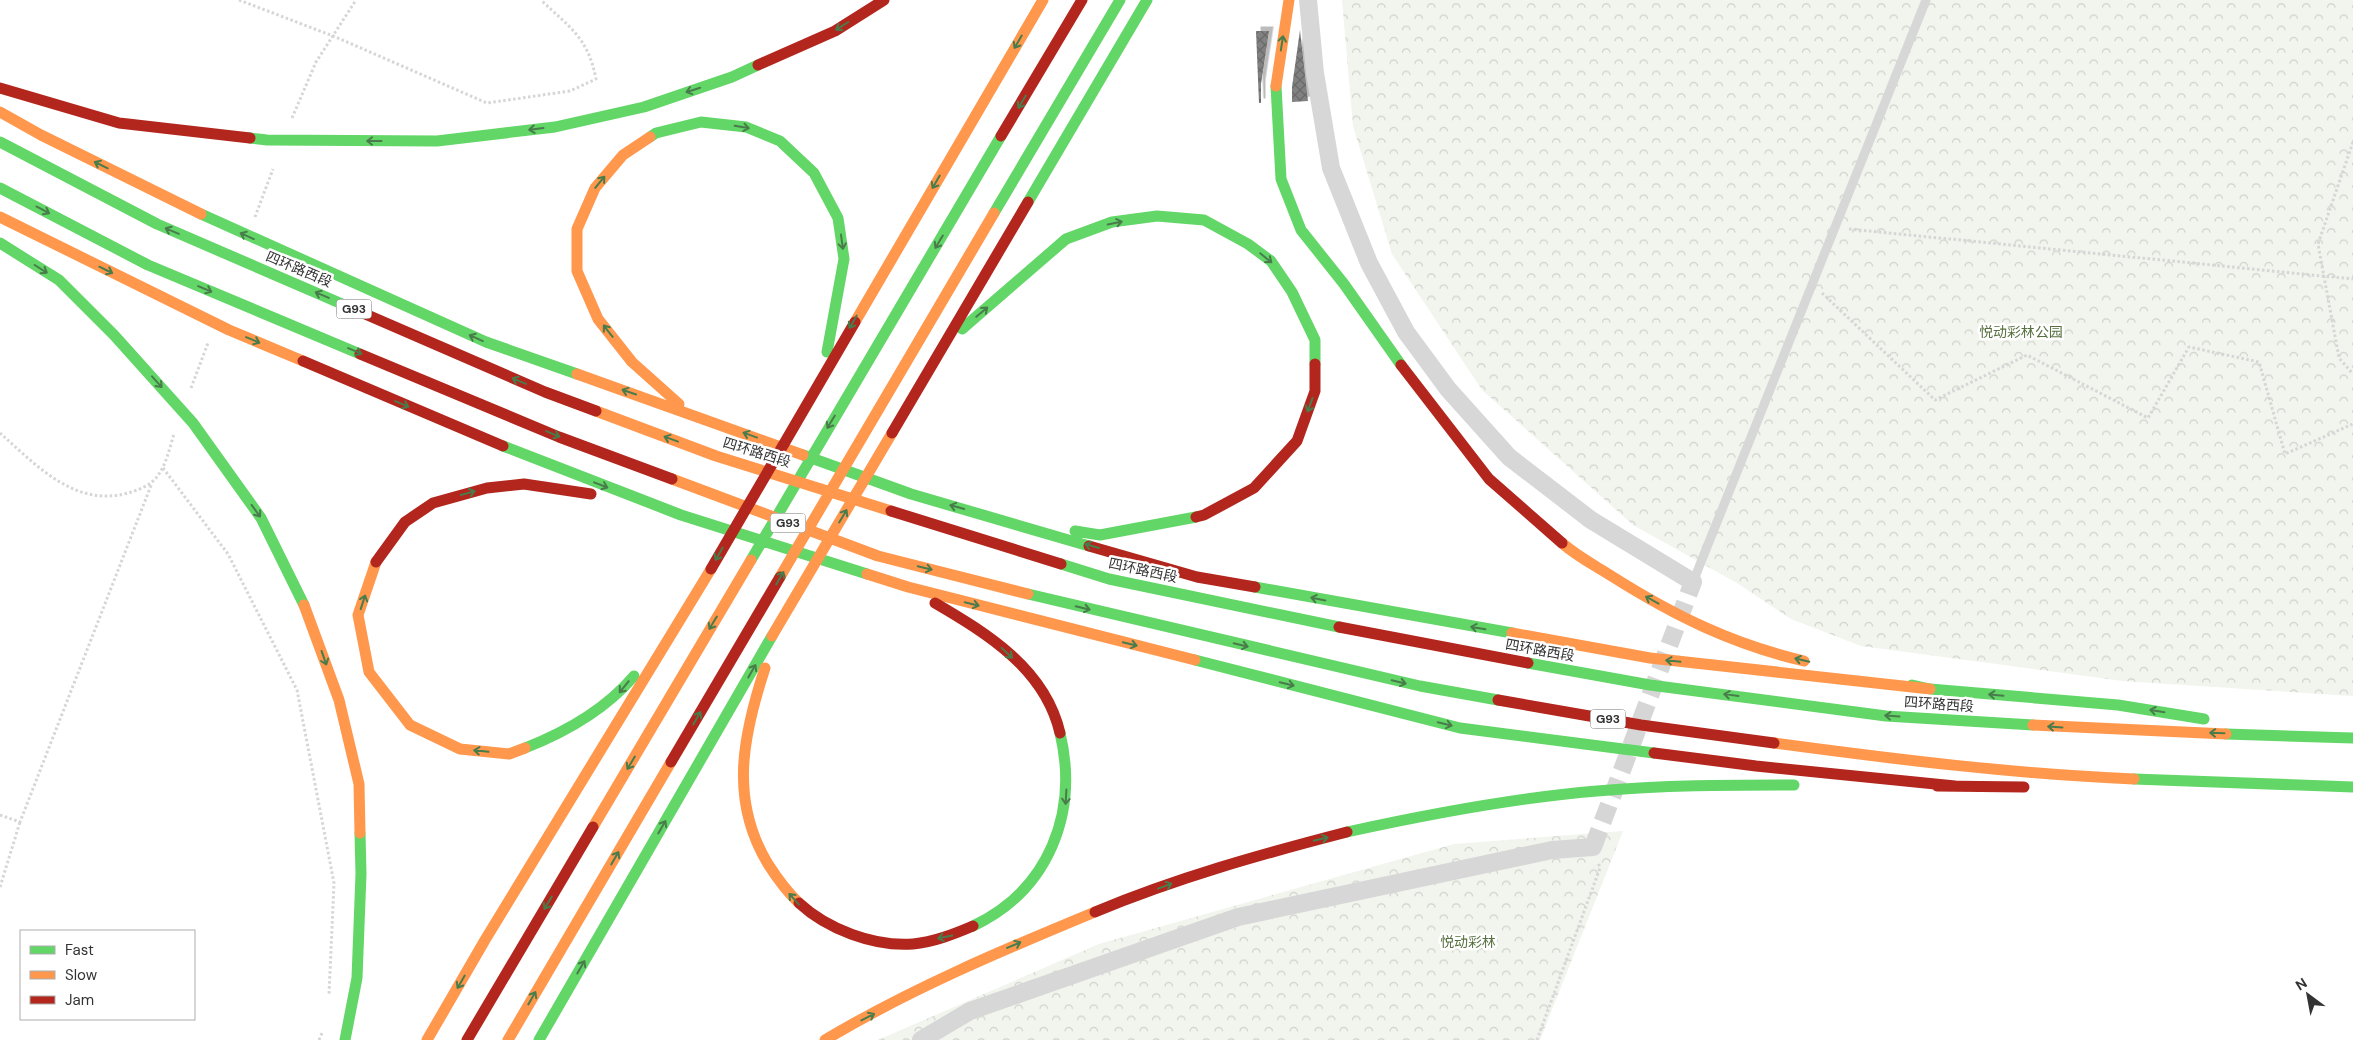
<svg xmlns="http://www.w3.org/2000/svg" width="2353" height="1040" viewBox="0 0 2353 1040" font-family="'DM Sans','Noto Sans SC',sans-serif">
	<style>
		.park { fill: url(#park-crowns) }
		.building { fill: url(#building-cross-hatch); filter: url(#shadow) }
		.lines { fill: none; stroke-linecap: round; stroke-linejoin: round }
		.street-tunnel { stroke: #d6d6d6; stroke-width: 18; stroke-dasharray: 18 9; stroke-linecap: butt }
		.path { stroke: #d6d6d6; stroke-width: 3; stroke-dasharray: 2.5 2.5; stroke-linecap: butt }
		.lane { stroke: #d7d7d7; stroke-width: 9 }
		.street { stroke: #d7d7d7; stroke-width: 18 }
		.fast { stroke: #63d668; stroke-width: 11 }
		.slow { stroke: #ff974d; stroke-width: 11 }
		.jam { stroke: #b3261e; stroke-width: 11 }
		.oneway { stroke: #497c4b }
		.labels { text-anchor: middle; stroke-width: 5; stroke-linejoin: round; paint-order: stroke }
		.shield { fill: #fff; stroke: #707070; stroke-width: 1 }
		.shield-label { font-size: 12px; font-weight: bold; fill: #333 }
		.street-label { font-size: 14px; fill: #333; stroke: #fff }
		.park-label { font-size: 14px; fill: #56703f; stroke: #fff }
	</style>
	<defs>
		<pattern id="park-crowns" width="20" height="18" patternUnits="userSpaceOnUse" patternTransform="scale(1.25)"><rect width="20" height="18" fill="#f1f5ed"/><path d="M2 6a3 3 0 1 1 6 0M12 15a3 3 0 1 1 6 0" fill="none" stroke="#cfd2cc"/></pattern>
		<pattern id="building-cross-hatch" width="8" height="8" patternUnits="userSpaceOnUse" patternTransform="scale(1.25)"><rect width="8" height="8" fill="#818181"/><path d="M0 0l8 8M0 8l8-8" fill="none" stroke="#6a6a6a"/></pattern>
		<filter id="shadow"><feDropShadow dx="4.5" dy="-4.5" stdDeviation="0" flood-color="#0004"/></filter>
	</defs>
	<rect width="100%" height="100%" fill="#fff"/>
	<path class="park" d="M1342,0h1011v696l-230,-15 -262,-35 -70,-27 -54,-36 -104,-58 -151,-135 -90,-136 -39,-128z
		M1623,831l-83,209h-662l221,-96 355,-100z"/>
	<path class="building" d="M1300,30l8,71 -16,1v-15z
		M1256,31h13l-8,53v19h-2z"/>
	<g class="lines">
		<path class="street-tunnel" d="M1593,847l100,-265"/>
		<path class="path" d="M239,0l94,36 154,67 83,-12 26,-12c-8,-42 -27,-52 -55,-79
			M292,118l24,-56 40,-62
			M2353,142l-35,102 21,114 14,16
			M255,217l18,-48
			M1849,229l504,50
			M1822,293l113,107 92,-45 121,63 41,-71 70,15 26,92 68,-30
			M191,388l17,-45
			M0,433c36,32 75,75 128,60 7,-2 18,-6 24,-11 13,-11 17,-32 22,-48
			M163,468l65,86 69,136 37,193 -5,112
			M0,815l20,7 132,-339
			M0,887l20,-65
			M319,1040l3,-7
			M1537,1040l63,-172 -2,-6"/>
		<path class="lane" d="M1693,582l233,-582"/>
		<path class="street" d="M1308,0l7,73 16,95 38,95 37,69 42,57 61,68 82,63 102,62
			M921,1040l49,-29 268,-94 314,-67 41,-3"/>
		<path class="fast" d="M1276,86l5,93 20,51 43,54 57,81
			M650,137l6,-4 45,-11 45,5 34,14 34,32 24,45 6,41 -17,93
			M250,138l17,2 170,1 118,-14 89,-20 88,-30 26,-12
			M0,142l157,82 192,83
			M0,188l148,77 212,89
			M1028,202l119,-202
			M994,213l126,-213
			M201,214l285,128 91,32
			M0,243l59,37 55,55 79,88 68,95 43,87
			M962,329l104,-90 46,-17 45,-6 47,4 44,24 23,17 21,31 23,48v24
			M503,446l178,69 186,59
			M803,455l108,39 178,52
			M1075,531l25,4 96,-18
			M751,560l250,-424
			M1061,564l48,15 230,48
			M1255,587l257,46
			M1028,594l392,92 78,14
			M1195,660l265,68 194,25
			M1528,663l122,22 236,31 147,9
			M1912,685l18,4 188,16 86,14
			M2226,734l127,4
			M525,748c41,-16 80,-38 109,-72
			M2134,779l219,8
			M1347,832c82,-18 165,-34 250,-41 66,-6 131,-6 197,-6
			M973,926c76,-36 106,-113 87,-193
			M345,1040l12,-62 4,-104 -1,-41
			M539,1040l233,-404"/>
		<path class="slow" d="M1276,86l13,-86
			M0,112l41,23 160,79
			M650,137l-27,18 -28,33 -18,41v42l21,48 34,43 47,42
			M0,217l229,113 74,31
			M855,322l188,-322
			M577,374l226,81
			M596,411l120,45 175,55
			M672,479l206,77 150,38
			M1562,543c16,14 34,23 51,34 62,39 119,67 191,84
			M376,562l-18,53 11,57 41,53 50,24 49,5 16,-6
			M867,574l41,13 287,73
			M780,577l214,-364
			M304,605l35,95 20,84 1,49
			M1512,633l138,25 280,31
			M772,636l120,-203
			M765,668c-22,67 -36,132 3,196 9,14 18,27 31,39
			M2033,725l193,9
			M1774,743c119,16 240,31 360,36
			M593,827l158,-267
			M485,940l226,-371
			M427,1040l58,-100
			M508,1040l163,-278
			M825,1040c85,-51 178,-90 270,-128"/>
		<path class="jam" d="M758,65l77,-34 49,-31
			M0,88l119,35 131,15
			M1001,136l81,-136
			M349,307l196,85 51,19
			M360,354l199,83 113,42
			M303,361l200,85
			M1401,365l88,114 73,64
			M892,433l136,-231
			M891,511l170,53
			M1196,517l8,-2 50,-27 43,-47 18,-50v-27
			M1089,546l108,31 58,10
			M376,562l29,-40 28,-19 54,-15 37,-4 67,10
			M711,569l144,-247
			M935,603c53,31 110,66 125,130
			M1339,627l189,36
			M1498,700l143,25 133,18
			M1654,753l102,13 199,20
			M671,762l109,-185
			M1937,786l87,1
			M799,903c28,26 75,44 114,41 21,-2 41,-10 60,-18
			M1095,912c81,-34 167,-58 252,-80
			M467,1040l126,-213"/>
	</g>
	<defs><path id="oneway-shaft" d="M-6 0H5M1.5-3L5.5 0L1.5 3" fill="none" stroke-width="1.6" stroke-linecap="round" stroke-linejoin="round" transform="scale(1.25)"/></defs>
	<g class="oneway">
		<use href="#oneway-shaft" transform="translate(842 26) rotate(148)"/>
		<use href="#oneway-shaft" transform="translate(1018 42) rotate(120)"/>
		<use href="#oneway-shaft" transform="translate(1282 43) rotate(-81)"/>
		<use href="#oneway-shaft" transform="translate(693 90) rotate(162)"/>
		<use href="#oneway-shaft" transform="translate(1022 102) rotate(121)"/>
		<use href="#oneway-shaft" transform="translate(742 127) rotate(10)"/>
		<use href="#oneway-shaft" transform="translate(536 129) rotate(173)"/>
		<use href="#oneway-shaft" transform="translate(374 141) rotate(-180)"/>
		<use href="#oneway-shaft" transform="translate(101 165) rotate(-154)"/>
		<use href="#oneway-shaft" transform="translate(600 182) rotate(-51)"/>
		<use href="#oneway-shaft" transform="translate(936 182) rotate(120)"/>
		<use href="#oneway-shaft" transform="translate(43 210) rotate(28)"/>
		<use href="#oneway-shaft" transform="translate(1115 223) rotate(-12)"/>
		<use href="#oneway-shaft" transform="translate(172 231) rotate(-157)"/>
		<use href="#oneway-shaft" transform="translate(247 236) rotate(-156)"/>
		<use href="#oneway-shaft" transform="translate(842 242) rotate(82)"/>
		<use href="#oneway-shaft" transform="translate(939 242) rotate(121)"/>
		<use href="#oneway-shaft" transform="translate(1266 258) rotate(39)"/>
		<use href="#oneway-shaft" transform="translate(41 269) rotate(32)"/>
		<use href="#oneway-shaft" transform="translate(106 270) rotate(26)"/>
		<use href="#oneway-shaft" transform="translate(205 289) rotate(23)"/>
		<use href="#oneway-shaft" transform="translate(322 295) rotate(-157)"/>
		<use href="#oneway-shaft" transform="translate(982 312) rotate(-40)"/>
		<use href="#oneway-shaft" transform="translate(853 322) rotate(120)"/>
		<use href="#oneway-shaft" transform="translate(608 331) rotate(-128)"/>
		<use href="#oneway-shaft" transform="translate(476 338) rotate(-156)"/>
		<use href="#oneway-shaft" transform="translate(253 340) rotate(23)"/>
		<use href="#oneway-shaft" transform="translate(355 351) rotate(23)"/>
		<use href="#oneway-shaft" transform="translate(519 381) rotate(-157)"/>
		<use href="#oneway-shaft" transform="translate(157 382) rotate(48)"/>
		<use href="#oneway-shaft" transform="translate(629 392) rotate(-161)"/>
		<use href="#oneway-shaft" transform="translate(402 404) rotate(23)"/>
		<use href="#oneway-shaft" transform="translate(1310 405) rotate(110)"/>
		<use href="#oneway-shaft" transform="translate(831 422) rotate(121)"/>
		<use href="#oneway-shaft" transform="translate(553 434) rotate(22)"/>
		<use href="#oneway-shaft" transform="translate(750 435) rotate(-160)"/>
		<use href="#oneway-shaft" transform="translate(671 439) rotate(-160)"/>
		<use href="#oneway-shaft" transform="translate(601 485) rotate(21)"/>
		<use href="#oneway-shaft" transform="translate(468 493) rotate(-15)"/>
		<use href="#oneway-shaft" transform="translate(957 507) rotate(-164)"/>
		<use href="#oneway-shaft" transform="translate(256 511) rotate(54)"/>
		<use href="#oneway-shaft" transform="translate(843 516) rotate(-59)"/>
		<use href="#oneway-shaft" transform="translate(1092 546) rotate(-164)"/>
		<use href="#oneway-shaft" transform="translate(719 554) rotate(120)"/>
		<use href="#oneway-shaft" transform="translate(925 568) rotate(14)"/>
		<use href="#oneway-shaft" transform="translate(780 578) rotate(-60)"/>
		<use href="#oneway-shaft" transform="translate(1318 599) rotate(-169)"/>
		<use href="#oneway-shaft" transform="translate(1652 600) rotate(-151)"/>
		<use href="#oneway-shaft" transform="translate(363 602) rotate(-72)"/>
		<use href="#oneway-shaft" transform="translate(972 604) rotate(14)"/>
		<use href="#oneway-shaft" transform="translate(1083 608) rotate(13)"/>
		<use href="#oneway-shaft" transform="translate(713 623) rotate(121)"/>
		<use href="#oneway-shaft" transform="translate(1478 628) rotate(-170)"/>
		<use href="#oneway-shaft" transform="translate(1130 644) rotate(14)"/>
		<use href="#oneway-shaft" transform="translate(1241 645) rotate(13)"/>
		<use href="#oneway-shaft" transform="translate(1007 653) rotate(43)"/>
		<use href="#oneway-shaft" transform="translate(324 658) rotate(71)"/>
		<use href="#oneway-shaft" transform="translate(1802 660) rotate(-167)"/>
		<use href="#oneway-shaft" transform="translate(1673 661) rotate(-174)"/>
		<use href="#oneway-shaft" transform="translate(752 671) rotate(-60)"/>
		<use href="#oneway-shaft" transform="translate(1399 682) rotate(13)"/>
		<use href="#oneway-shaft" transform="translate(1287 684) rotate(14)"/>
		<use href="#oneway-shaft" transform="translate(624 687) rotate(129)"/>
		<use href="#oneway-shaft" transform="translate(1731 695) rotate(-172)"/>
		<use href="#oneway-shaft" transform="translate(1996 695) rotate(-175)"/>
		<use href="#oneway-shaft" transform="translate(2157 711) rotate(-171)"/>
		<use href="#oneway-shaft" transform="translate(1892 716) rotate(-176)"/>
		<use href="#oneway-shaft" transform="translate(697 718) rotate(-60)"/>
		<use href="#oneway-shaft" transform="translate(1445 724) rotate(14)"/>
		<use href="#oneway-shaft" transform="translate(2055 727) rotate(-176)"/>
		<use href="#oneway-shaft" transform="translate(2217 733) rotate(-178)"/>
		<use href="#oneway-shaft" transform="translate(481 751) rotate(-174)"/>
		<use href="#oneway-shaft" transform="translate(631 763) rotate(121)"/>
		<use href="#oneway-shaft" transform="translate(1066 797) rotate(93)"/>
		<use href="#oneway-shaft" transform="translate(662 827) rotate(-60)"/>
		<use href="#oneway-shaft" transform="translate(1321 839) rotate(-13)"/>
		<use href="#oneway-shaft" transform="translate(615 858) rotate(-60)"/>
		<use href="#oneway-shaft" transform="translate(1165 886) rotate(-20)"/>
		<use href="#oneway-shaft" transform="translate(794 899) rotate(-132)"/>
		<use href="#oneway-shaft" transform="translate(548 903) rotate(121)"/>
		<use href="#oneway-shaft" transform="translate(945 937) rotate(169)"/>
		<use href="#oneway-shaft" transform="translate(1014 945) rotate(-23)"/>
		<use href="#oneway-shaft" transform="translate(581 967) rotate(-60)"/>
		<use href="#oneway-shaft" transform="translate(461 982) rotate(120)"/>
		<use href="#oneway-shaft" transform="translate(532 998) rotate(-60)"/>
		<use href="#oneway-shaft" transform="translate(868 1017) rotate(-27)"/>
	</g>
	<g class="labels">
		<g class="shield">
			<rect x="336.5" y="299.5" width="35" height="19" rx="4"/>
			<rect x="770.5" y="513.5" width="35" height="19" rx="4"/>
			<rect x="1590.5" y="709.5" width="35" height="19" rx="4"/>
		</g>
		<g class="shield-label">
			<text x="354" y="313">G93</text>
			<text x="788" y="527">G93</text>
			<text x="1608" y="723">G93</text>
		</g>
		<g class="street-label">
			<text transform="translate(299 269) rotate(23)" y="5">四环路西段</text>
			<text transform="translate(757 452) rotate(17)" y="5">四环路西段</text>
			<text transform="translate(1143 570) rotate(12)" y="5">四环路西段</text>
			<text transform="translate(1540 650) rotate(10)" y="5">四环路西段</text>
			<text transform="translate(1939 704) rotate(4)" y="5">四环路西段</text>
		</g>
		<g class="park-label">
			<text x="2021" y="337">悦动彩林公园</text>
			<text x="1468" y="947">悦动彩林</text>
		</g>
	</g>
	<rect x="20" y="930" width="175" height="90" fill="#ffffff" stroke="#adadad"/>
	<rect x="30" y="946" width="25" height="8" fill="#63d668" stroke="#adadad"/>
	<text x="65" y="955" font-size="15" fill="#333333">Fast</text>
	<rect x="30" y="971" width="25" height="8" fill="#ff974d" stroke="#adadad"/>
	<text x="65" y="980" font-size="15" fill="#333333">Slow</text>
	<rect x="30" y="996" width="25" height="8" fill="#b3261e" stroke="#adadad"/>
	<text x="65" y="1005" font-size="15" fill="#333333">Jam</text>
	<g transform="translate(2308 995) rotate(328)" stroke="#ffffff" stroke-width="4" paint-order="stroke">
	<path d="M0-4L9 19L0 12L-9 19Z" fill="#333333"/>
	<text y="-8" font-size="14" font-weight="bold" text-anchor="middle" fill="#333333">N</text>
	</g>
</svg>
